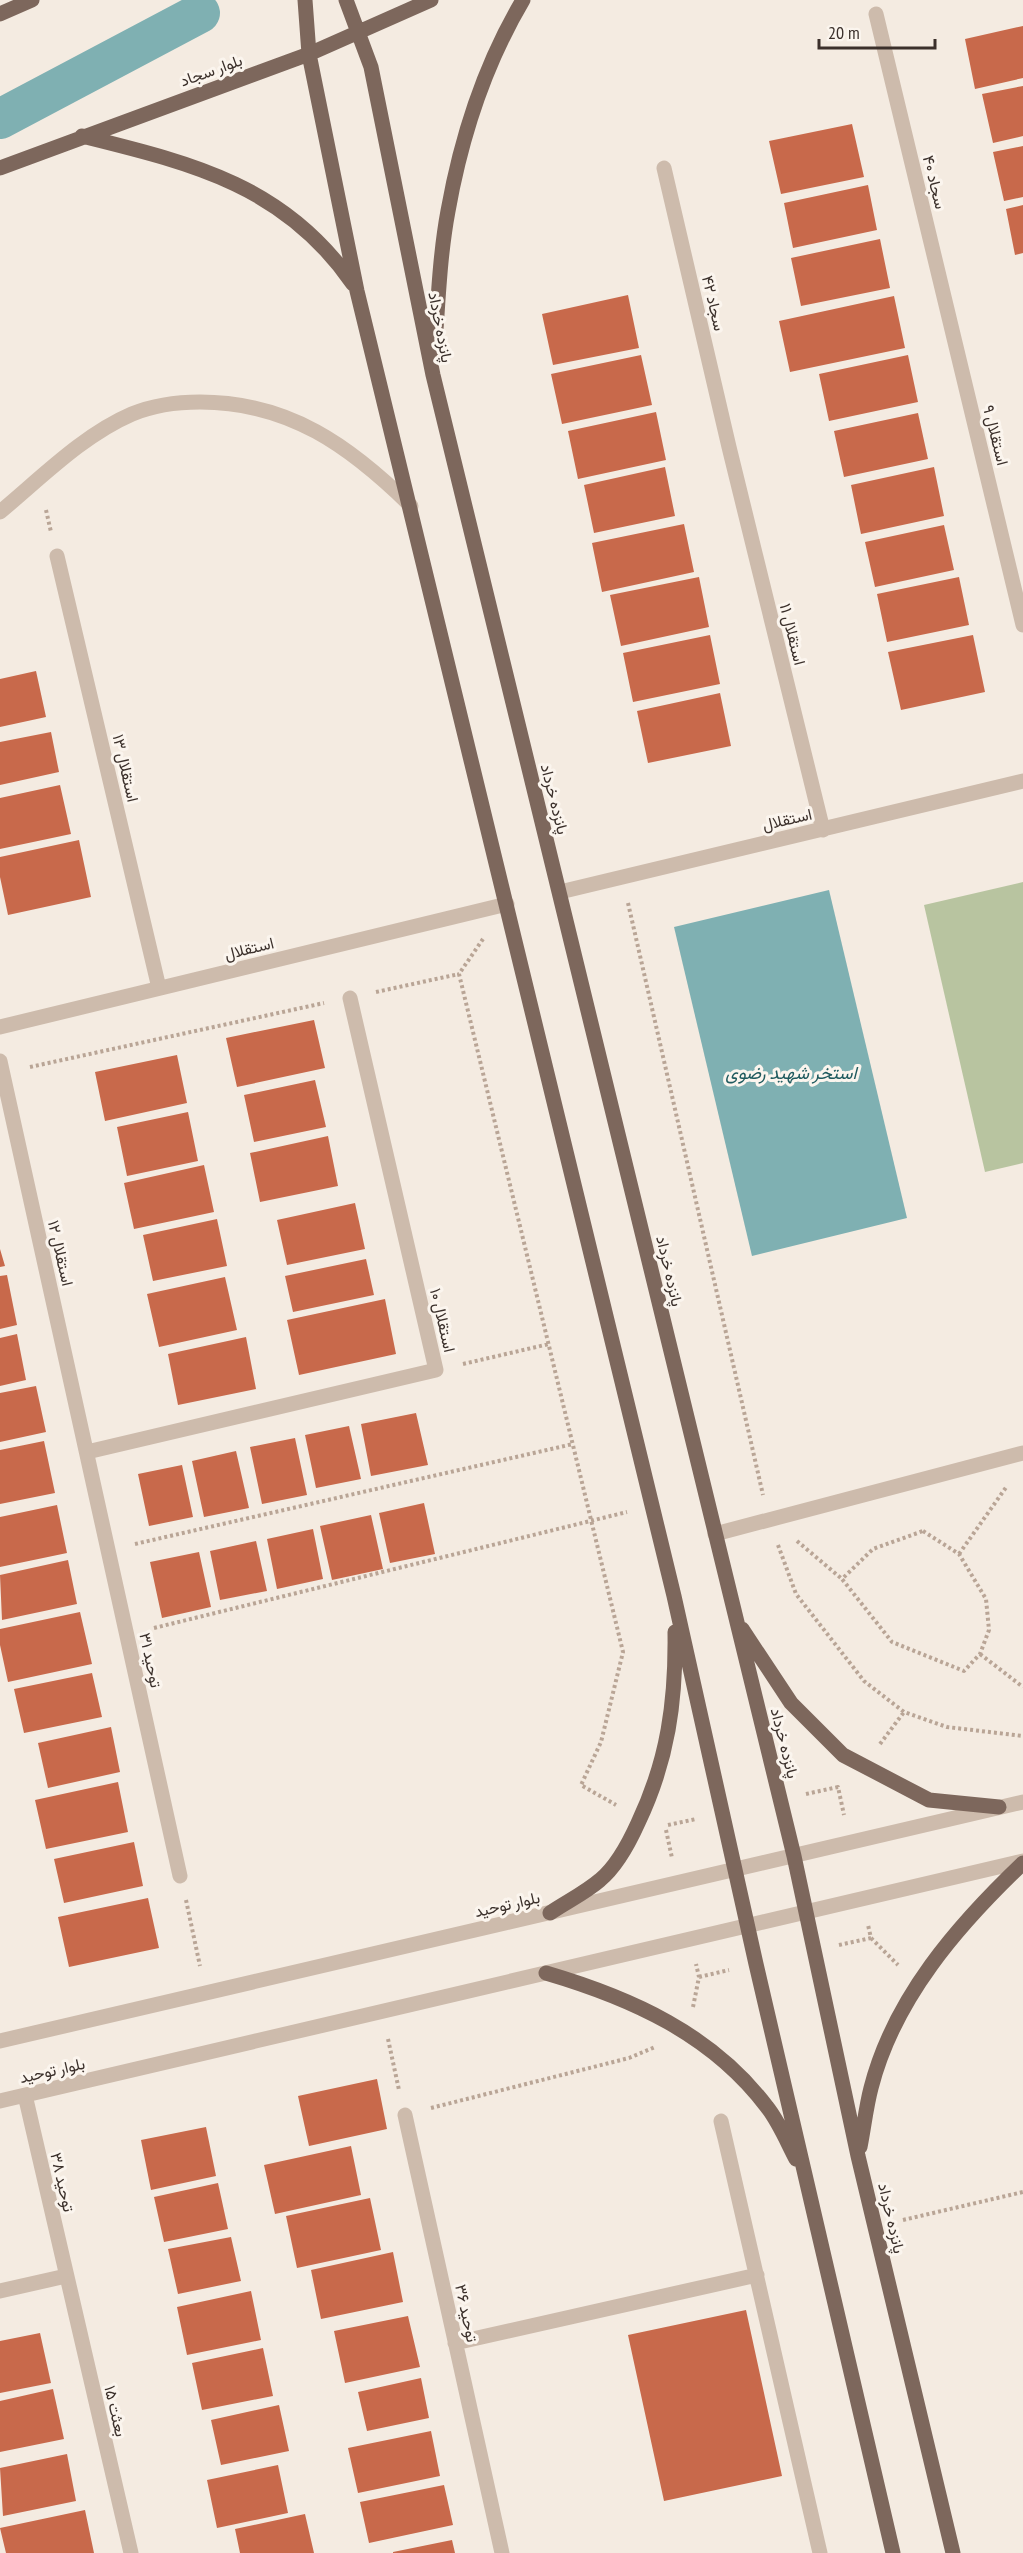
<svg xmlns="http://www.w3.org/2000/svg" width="1023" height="2553" viewBox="0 0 1023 2553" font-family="'PT Sans Narrow',Vazirmatn,sans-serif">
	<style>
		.green { fill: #b8c4a0 }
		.water { fill: #7fb0b2 }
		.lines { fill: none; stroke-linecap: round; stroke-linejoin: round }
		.canal { stroke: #7fb0b2; stroke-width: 40 }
		.building { fill: #c8694b }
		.path { stroke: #b9a596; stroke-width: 4; stroke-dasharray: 3 3; stroke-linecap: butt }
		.minor { stroke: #cdbbac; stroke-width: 15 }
		.major { stroke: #7d675c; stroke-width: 15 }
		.labels { text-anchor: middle; stroke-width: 6; stroke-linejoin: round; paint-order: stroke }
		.street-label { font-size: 16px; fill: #3b302b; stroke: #fbf5ee }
		.water-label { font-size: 18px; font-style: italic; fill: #1f5a5e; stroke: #fbf5ee }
	</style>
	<rect width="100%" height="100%" fill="#f4ebe1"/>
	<path class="green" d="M1023,882v281l-38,9 -61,-267z"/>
	<path class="water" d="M829,890l78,328 -155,38 -78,-329z"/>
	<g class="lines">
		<path class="canal" d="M0,119l200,-106"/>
	</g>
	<path class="building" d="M1023,26v52l-48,11 -10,-50z
		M1023,86v50l-30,7 -11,-49z
		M852,124l12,53 -83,17 -12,-53z
		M1023,146v51l-19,4 -11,-49z
		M868,185l9,45 -84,18 -9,-45z
		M1023,205v48l-8,2 -9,-46z
		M880,239l10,49 -89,18 -10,-48z
		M628,295l11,53 -86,17 -11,-51z
		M894,296l11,52 -115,24 -11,-51z
		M641,355l11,50 -90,19 -11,-50z
		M908,355l10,47 -89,19 -10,-47z
		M656,412l10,48 -88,19 -10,-48z
		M918,413l10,46 -84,18 -10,-46z
		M665,467l10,49 -81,17 -10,-48z
		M934,467l10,49 -83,18 -10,-49z
		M684,524l10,48 -92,20 -10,-49z
		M944,525l10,45 -79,17 -10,-45z
		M699,577l10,50 -88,19 -11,-51z
		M959,577l10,48 -82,17 -10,-48z
		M710,635l10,49 -87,18 -10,-49z
		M973,635l12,57 -84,18 -13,-58z
		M36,671l10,46 -46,10v-48z
		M720,693l11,53 -83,17 -11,-52z
		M51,732l8,40 -59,13v-43z
		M60,785l11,49 -71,15v-51z
		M79,840l12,57 -83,18 -8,-38v-20z
		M314,1020l11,48 -88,19 -11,-49z
		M177,1055l10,48 -82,18 -10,-49z
		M315,1080l11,47 -72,15 -10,-47z
		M188,1112l10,49 -71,15 -10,-49z
		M328,1136l10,50 -78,16 -10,-49z
		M204,1165l10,47 -80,17 -10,-46z
		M355,1203l10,46 -78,16 -10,-45z
		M217,1219l10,47 -74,15 -10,-46z
		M0,1249l5,17 -5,1z
		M366,1259l8,36 -81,17 -8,-36z
		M7,1275l10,50 -17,4v-53z
		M225,1277l12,53 -78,17 -12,-53z
		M385,1299l11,55 -97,21 -12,-55z
		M17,1334l9,46 -26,6v-48z
		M246,1337l10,52 -78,16 -10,-51z
		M36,1386l10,46 -46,10v-49z
		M416,1413l12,52 -57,11 -10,-52z
		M349,1426l12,53 -45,9 -11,-53z
		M295,1438l12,57 -45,9 -12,-57z
		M44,1441l11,52 -55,11v-54z
		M236,1451l13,57 -45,9 -12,-56z
		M182,1465l11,52 -44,9 -11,-52z
		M424,1503l11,51 -45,9 -11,-50z
		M57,1505l10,48 -67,14v-50z
		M371,1515l12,54 -51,11 -12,-54z
		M313,1529l10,50 -46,10 -10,-50z
		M256,1541l11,50 -47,9 -10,-49z
		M199,1552l12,55 -49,11 -12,-56z
		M68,1560l9,44 -75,16 -2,-45z
		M80,1612l12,52 -84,18 -8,-37v-16z
		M92,1673l10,44 -78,16 -10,-44z
		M111,1727l9,45 -72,16 -10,-45z
		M118,1782l10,50 -82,17 -11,-49z
		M134,1842l9,44 -79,17 -10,-44z
		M148,1898l11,50 -90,19 -11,-50z
		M377,2079l10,50 -78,17 -11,-50z
		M206,2127l10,49 -65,14 -10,-50z
		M351,2146l10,49 -86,19 -11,-49z
		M218,2183l10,46 -64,13 -10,-45z
		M370,2198l11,52 -84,18 -11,-52z
		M231,2237l10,44 -63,13 -10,-45z
		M393,2252l10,50 -82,17 -10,-49z
		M251,2291l10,49 -74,15 -10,-48z
		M746,2310l36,166 -118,25 -36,-166z
		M408,2316l12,51 -75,16 -11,-52z
		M40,2333l11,50 -51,10v-52z
		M263,2348l10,48 -71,14 -10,-47z
		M421,2378l8,40 -62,13 -9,-39z
		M53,2389l11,50 -64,13v-51z
		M279,2405l10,46 -68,14 -10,-45z
		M431,2431l9,45 -82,17 -10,-45z
		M67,2454l9,47 -73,15 -3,-48z
		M278,2465l10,48 -71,15 -10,-48z
		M444,2485l9,40 -84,18 -9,-41z
		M85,2510l9,43h-88l-6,-25z
		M305,2514l9,39h-74l-5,-24z
		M452,2540l3,13h-62v-1z"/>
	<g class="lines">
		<path class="path" d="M46,510l5,22
			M628,903l135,592
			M483,939l-24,35 164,678 -22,90 -20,43 35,20
			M376,992l83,-18
			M30,1067l294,-64
			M463,1364l86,-20
			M923,1531l36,23 27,45 3,31 -9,24 -16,17 -72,-29 -50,-63 31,-30z
			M797,1541l45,38
			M135,1544l438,-100
			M778,1545l18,49 68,87 40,31 43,15 76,9
			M959,1554l48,-68
			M154,1628l473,-116
			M980,1654l43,33
			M880,1744l24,-32
			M806,1794l32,-7 6,28
			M668,1825l28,-6
			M666,1830l6,28
			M186,1900l14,66
			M871,1938l27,27
			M839,1945l32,-7 -3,-13
			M699,1977l30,-7
			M693,2007l6,-30 -3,-13
			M388,2039l11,51
			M431,2108l198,-50 26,-11
			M903,2220l120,-28"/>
		<path class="minor" d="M876,14l147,611
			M664,168l65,279 94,383
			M0,512c41,-34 83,-77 132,-98 22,-9 45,-12 68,-12 89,0 150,44 211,104
			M57,556l102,432
			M560,892l463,-111
			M0,1027l507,-123
			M0,1061l180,815
			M87,1452l349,-82 -86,-372
			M715,1534l308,-81
			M0,2041l1023,-239
			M25,2095l106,458
			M0,2101l1023,-240
			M405,2115l97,438
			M721,2121l99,432
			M0,2291l66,-15
			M455,2343l302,-68"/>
		<path class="major" d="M305,0l4,54 48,237 317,1305 82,368 137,589
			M346,0l25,67 62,308 361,1481 64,300 95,397
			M0,14l32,-14
			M82,136c109,27 203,49 271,148
			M0,168l309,-114 122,-54
			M434,357c4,-48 5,-98 14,-146 13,-73 37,-147 75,-211
			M742,1629l49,74 52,52 86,45 70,7
			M550,1913c16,-11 35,-20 50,-33 17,-14 29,-37 38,-57 30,-63 38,-122 37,-191
			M546,1973c85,25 166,61 221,134 12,15 20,35 29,52
			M860,2147c4,-20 6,-40 11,-59 23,-90 87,-163 152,-225"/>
	</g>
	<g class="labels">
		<g class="street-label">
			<text transform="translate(211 70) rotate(-20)" y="6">بلوار سجاد</text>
			<text transform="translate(935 182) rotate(76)" y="6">سجاد ۴۰</text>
			<text transform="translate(714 303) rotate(77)" y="6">سجاد ۴۲</text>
			<text transform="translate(441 327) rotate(79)" y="6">پانزده خرداد</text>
			<text transform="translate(996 435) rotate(76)" y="6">استقلال ۹</text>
			<text transform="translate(793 634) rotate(76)" y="6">استقلال ۱۱</text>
			<text transform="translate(126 768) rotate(77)" y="6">استقلال ۱۳</text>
			<text transform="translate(555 799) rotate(76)" y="6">پانزده خرداد</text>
			<text transform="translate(787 819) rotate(-13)" y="6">استقلال</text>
			<text transform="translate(249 948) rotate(-14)" y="6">استقلال</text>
			<text transform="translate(61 1253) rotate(77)" y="6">استقلال ۱۲</text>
			<text transform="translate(670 1271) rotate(77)" y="6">پانزده خرداد</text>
			<text transform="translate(443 1320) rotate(77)" y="6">استقلال ۱۰</text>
			<text transform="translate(151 1660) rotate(78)" y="6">توحید ۳۱</text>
			<text transform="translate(785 1743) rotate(76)" y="6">پانزده خرداد</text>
			<text transform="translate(507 1904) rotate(-13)" y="6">بلوار توحید</text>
			<text transform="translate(52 2070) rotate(-13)" y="6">بلوار توحید</text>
			<text transform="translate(63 2182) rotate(77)" y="6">توحید ۳۸</text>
			<text transform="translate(892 2218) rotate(77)" y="6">پانزده خرداد</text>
			<text transform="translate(467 2313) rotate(78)" y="6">توحید ۳۶</text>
			<text transform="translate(116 2411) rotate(77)" y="6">بعثت ۱۵</text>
		</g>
		<g class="water-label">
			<text x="791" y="1079">استخر شهید رضوی</text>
		</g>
	</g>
	<path d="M819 39v9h116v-9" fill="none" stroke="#3b302b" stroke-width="3"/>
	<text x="828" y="39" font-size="18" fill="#3b302b" stroke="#fbf5ee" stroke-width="4.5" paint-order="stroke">20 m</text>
</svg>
